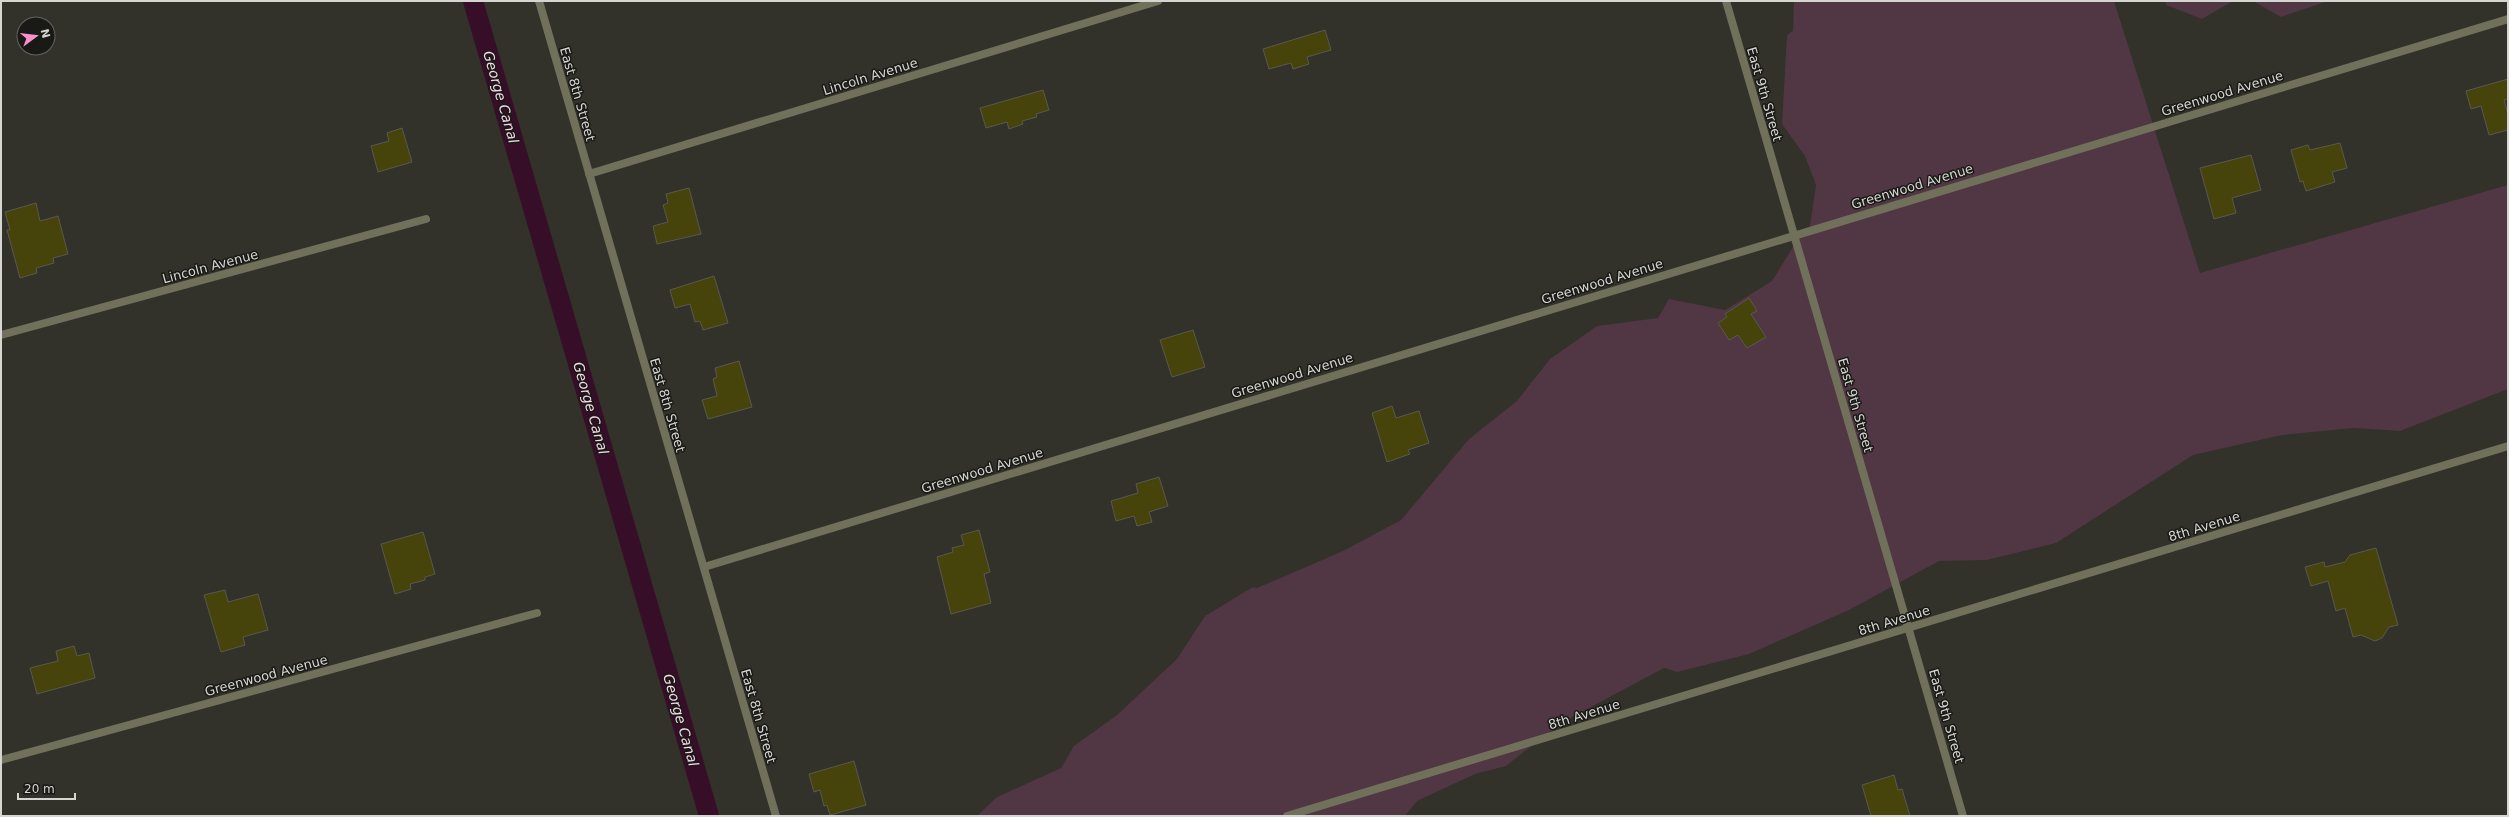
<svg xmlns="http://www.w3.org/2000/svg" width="2509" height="817" viewBox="0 0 2509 817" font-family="'DejaVu Sans',sans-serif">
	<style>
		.green { fill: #513644 }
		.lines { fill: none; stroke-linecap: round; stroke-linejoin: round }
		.canal { stroke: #370e28; stroke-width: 20 }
		.building { fill: #46430b; stroke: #595951 }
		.street { stroke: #71705a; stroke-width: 8 }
		.labels { text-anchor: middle; stroke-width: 3; stroke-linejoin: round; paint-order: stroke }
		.street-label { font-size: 13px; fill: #d5d5d1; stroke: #191916 }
		.water-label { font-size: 14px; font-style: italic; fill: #f7d7e8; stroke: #191916 }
	</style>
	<rect width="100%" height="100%" fill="#32312a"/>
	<path class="green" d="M1794,1h320l86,272 308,-88v204l-108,42 -46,-3 -72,7 -89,20 -137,88 -69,17 -48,1 -90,49 -100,44 -72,18 -13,-4 -103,55 -55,43 -31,8 -58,27 -12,15h-428l20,-19 64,-29 13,-22 43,-31 60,-56 28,-43 48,-29 4,1 86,-37 58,-31 68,-81 48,-38 33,-42 47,-33 61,-8 11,-19 56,11 47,-29 24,-39 14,-16 6,-41 -11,-29 -23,-32 5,-89 6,-4z
		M2165,1h68l-31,18 -36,-14z
		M2253,1h75l-47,16z"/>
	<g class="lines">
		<path class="canal" d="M473,1l236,815"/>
	</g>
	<path class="building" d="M1325,30l6,20 -24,7 2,7 -16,5 -2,-6 -22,6 -6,-20z
		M2508,79v20l-4,1 4,14v16l-19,5 -8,-29 -10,3 -5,-18z
		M1043,90l6,20 -13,4 1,3 -15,4 1,3 -14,5 -2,-7 -21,6 -6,-20z
		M402,128l10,34 -34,10 -7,-26 18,-5 -2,-8z
		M2340,143l7,25 -15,4 3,10 -29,9 -3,-10 -3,1 -9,-32 17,-5 2,5z
		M2251,155l10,35 -29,8 4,15 -22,6 -14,-51z
		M689,188l12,46 -44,10 -4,-18 15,-4 -5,-17 5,-2 -2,-9z
		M36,203l4,18 18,-5 10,38 -15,4 1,5 -18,5 1,5 -17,5 -13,-48h3l-5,-18z
		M714,276l14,47 -25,7 -3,-9 -5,1 -5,-18 -15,4 -5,-18z
		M1749,298l8,13 -6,3 15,23 -19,11 -9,-13 -9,5 -11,-17 9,-6 -2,-3z
		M1193,330l12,37 -33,10 -12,-37z
		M739,361l13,46 -44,12 -6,-19 15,-4 -4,-17 4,-2 -2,-9z
		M1392,406l4,12 23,-7 10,32 -21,7 2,4 -23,8 -15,-49z
		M1159,477l9,29 -19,6 3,10 -15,4 -3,-10 -18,5 -5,-20 27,-8 -2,-9z
		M979,530l11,42 -6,2 7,29 -40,11 -14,-57 16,-5 -1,-4 12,-3 -3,-10z
		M423,532l12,42 -10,3v3l-15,4 1,5 -16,5 -14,-50z
		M2376,548l22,77 -9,2 -7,11 -7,3 -14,-6 -8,2 -8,-29 -9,3 -8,-30 -17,5 -6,-19 19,-5 1,5 20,-5 5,-7z
		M225,590l3,12 30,-8 10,36 -25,7 2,8 -24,7 -17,-57z
		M74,646l3,10 12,-3 6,25 -58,16 -7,-26 28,-7 -2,-10z
		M854,761l12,44 -36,10 -3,-10 -3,1 -4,-16 -6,2 -5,-18z
		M1894,775l4,15 4,-1 8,27h-39l-9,-31z"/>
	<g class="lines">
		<path class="street" d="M539,1l237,815
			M1726,1l237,815
			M589,174l569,-173
			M1,335l425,-116
			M704,567l1804,-548
			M1,760l536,-147
			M1287,816l1221,-370"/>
	</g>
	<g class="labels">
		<g class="street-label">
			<text transform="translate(870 76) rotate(-17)" y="5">Lincoln Avenue</text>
			<text transform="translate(2222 93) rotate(-17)" y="5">Greenwood Avenue</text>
			<text transform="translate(578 94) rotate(74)" y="5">East 8th Street</text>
			<text transform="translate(1765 94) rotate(74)" y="5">East 9th Street</text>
			<text transform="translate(1912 186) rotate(-17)" y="5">Greenwood Avenue</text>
			<text transform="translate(210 266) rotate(-15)" y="5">Lincoln Avenue</text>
			<text transform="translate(1602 281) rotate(-17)" y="5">Greenwood Avenue</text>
			<text transform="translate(1292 375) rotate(-17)" y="5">Greenwood Avenue</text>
			<text transform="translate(668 405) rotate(74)" y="5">East 8th Street</text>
			<text transform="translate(1856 405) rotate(74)" y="5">East 9th Street</text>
			<text transform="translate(982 470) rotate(-17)" y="5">Greenwood Avenue</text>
			<text transform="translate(2204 526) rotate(-17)" y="5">8th Avenue</text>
			<text transform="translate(1894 620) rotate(-17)" y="5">8th Avenue</text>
			<text transform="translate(266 675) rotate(-15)" y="5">Greenwood Avenue</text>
			<text transform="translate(1584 714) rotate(-17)" y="5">8th Avenue</text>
			<text transform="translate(759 716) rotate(74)" y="5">East 8th Street</text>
			<text transform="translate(1947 716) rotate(74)" y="5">East 9th Street</text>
		</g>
		<g class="water-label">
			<text transform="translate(501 97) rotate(74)" y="5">George Canal</text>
			<text transform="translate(591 408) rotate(74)" y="5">George Canal</text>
			<text transform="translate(681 720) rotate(74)" y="5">George Canal</text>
		</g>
	</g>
	<rect width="2509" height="817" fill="none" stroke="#d5d5d1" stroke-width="4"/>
	<g transform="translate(36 36) rotate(75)"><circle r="19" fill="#191916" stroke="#646461"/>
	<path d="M0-3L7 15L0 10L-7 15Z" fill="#f890cc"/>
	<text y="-6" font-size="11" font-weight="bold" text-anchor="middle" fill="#d5d5d1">N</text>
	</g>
	<path d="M18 793v6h57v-6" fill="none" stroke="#d5d5d1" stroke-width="2"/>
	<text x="24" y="793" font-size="12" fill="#d5d5d1" stroke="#191916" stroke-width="3" paint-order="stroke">20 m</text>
</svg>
